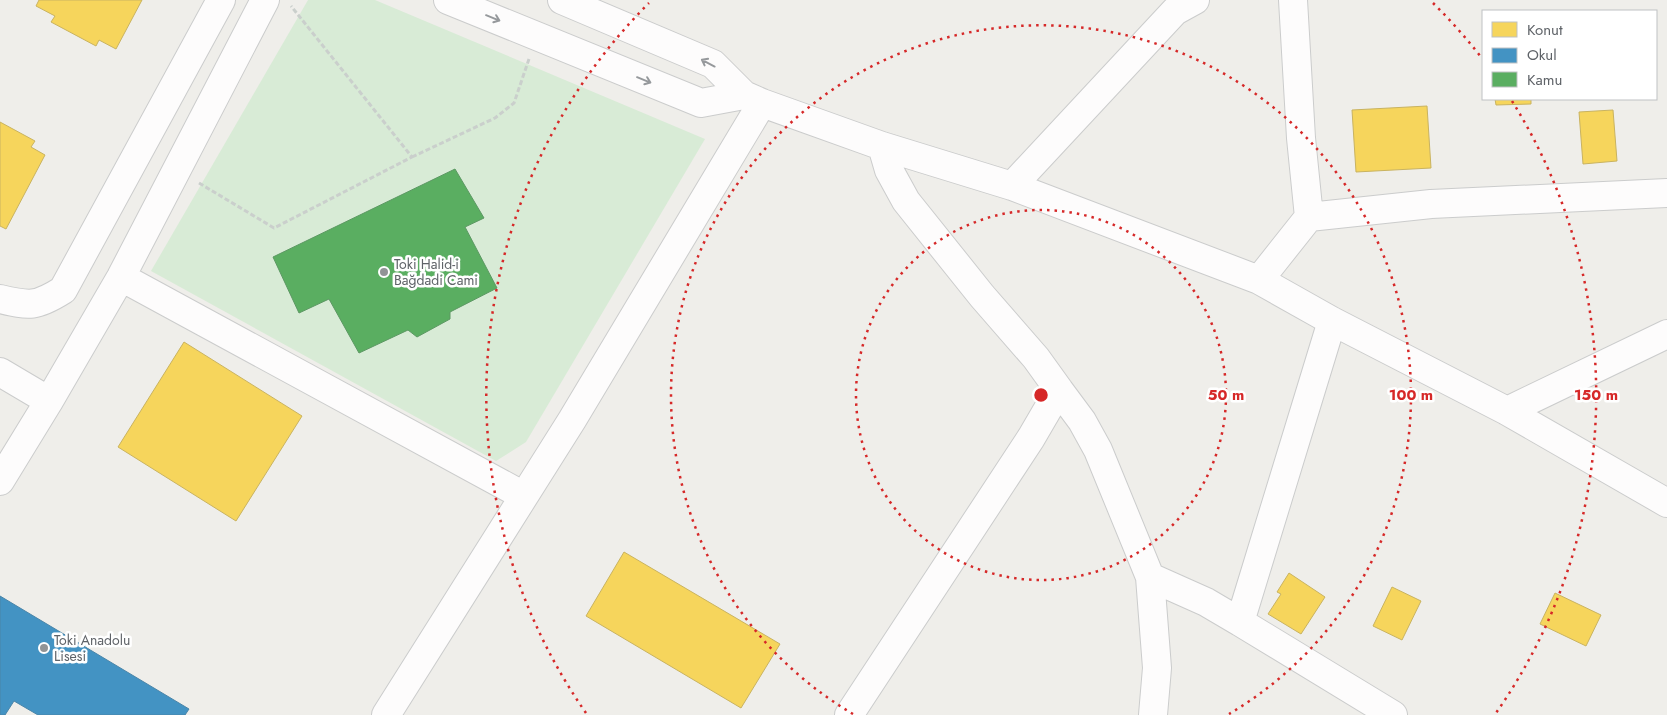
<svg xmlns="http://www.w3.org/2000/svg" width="1667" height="715" viewBox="0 0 1667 715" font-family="Jost,sans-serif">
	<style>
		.green { fill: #d8ebd6 }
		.homes { fill: #f6d55c; stroke: #c9b360 }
		.schools { fill: #4393c3; stroke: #4b85a8 }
		.public { fill: #5aae61; stroke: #5c9863 }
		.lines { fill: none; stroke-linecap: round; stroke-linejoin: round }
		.minor-casing { stroke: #cbcccc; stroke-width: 30 }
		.path { stroke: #cacfcc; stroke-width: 3; stroke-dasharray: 5 2.5; stroke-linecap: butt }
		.minor { stroke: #fdfcfc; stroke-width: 28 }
		.oneway { stroke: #96999c }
		.ring { fill: none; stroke: #d62828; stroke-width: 2.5; stroke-dasharray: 2.5 5 }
		.poi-dot { fill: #919496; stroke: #fff; stroke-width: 2 }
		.labels { text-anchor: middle; stroke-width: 5; stroke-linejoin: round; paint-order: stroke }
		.poi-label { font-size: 14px; fill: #5f6368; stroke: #fff; text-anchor: start }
		.centre { fill: #d62828; stroke: #fff; stroke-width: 2.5 }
		.ring-label { font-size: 15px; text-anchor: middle; font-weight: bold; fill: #d62828; stroke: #fff; stroke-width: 5; stroke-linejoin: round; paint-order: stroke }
	</style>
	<rect width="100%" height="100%" fill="#efeeea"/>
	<path class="green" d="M308,0h67l330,139 -179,303 -30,19 -345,-190z"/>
	<path class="homes" d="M39,0h103l-26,49 -17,-9 -3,6 -45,-24 4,-6 -19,-10z
		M1495,99h36v5l-35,1z
		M1427,106l4,62 -75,4 -4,-62z
		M1613,110l4,51 -34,3 -4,-52z
		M0,122l35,19 -4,6 14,8 -39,74 -6,-3z
		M184,342l118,74 -66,105 -118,-74z
		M624,552l156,92 -39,64 -155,-92z
		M1289,573l36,24 -24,37 -33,-20 13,-20 -4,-2z
		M1392,587l29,14 -19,39 -29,-14z
		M1555,593l46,22 -15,31 -46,-22z"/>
	<path class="schools" d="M0,596l189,113 -4,6h-147l-24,-14 -9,14h-5z"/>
	<path class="public" d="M455,169l29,49 -19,9 32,61 -47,24v7l-33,18 -9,-7 -49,23 -30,-54 -30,14 -26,-56z"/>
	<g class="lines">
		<g class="minor-casing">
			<path id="minor" d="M448,0l253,103 43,-8
				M562,0l151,64 31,31 18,8 120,43 130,40 247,94 73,41 175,90 160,92
				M1012,186l163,-175 20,-11
				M1309,217l122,-13 236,-11
				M121,277l403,219
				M1259,280l50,-63 -8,-79 -8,-138
				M0,299c30,7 36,8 63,-9l158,-290
				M1332,321l-92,301 153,93
				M0,372l49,29
				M1059,390l23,31 16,29 52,127 7,91 -4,47
				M1507,411l160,-77
				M0,481l49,-80 72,-124 144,-277
				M1150,577l56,25 34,20
				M386,715l186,-295 190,-317
				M849,715l182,-277 28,-48 -23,-32 -54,-62 -76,-95 -17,-31 -7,-24"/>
		</g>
		<path class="path" d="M412,157l83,-39 19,-15 15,-44
			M199,183l75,45 138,-71 -121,-151"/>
		<use href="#minor" class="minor"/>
	</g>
	<defs><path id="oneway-shaft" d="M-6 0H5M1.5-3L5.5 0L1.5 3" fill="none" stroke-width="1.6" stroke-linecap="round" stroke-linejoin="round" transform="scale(1.25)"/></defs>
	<g class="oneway">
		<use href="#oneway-shaft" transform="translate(493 18) rotate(22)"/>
		<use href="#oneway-shaft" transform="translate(708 63) rotate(-152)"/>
		<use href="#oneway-shaft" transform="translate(644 80) rotate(22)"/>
	</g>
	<g class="ring">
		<circle cx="1041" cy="395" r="185"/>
		<path d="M853 714A370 370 0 1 1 1229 714"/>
		<path d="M586 713A555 555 0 0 1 649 3M1433 3A555 555 0 0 1 1481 57M1512 101A555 555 0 0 1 1496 713"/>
	</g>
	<g class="poi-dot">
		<circle cx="384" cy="272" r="5"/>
		<circle cx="44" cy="648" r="5"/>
	</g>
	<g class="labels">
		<g class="poi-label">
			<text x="394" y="269">Toki Halid-i<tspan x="394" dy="16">Bağdadi Cami</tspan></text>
			<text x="54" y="645">Toki Anadolu<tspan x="54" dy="16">Lisesi</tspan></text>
		</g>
	</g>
	<circle cx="1041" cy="395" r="8" class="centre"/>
	<g class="ring-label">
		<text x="1226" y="400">50 m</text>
		<text x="1411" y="400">100 m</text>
		<text x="1596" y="400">150 m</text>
	</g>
	<rect x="1482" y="10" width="175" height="90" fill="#ffffff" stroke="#bfc1c3"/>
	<rect x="1492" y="22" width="25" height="15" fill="#f6d55c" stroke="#bfc1c3"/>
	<text x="1527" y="35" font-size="15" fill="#5f6368">Konut</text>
	<rect x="1492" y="48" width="25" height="15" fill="#4393c3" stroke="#bfc1c3"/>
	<text x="1527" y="60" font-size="15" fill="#5f6368">Okul</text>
	<rect x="1492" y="72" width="25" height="15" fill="#5aae61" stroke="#bfc1c3"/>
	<text x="1527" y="85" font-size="15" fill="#5f6368">Kamu</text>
</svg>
